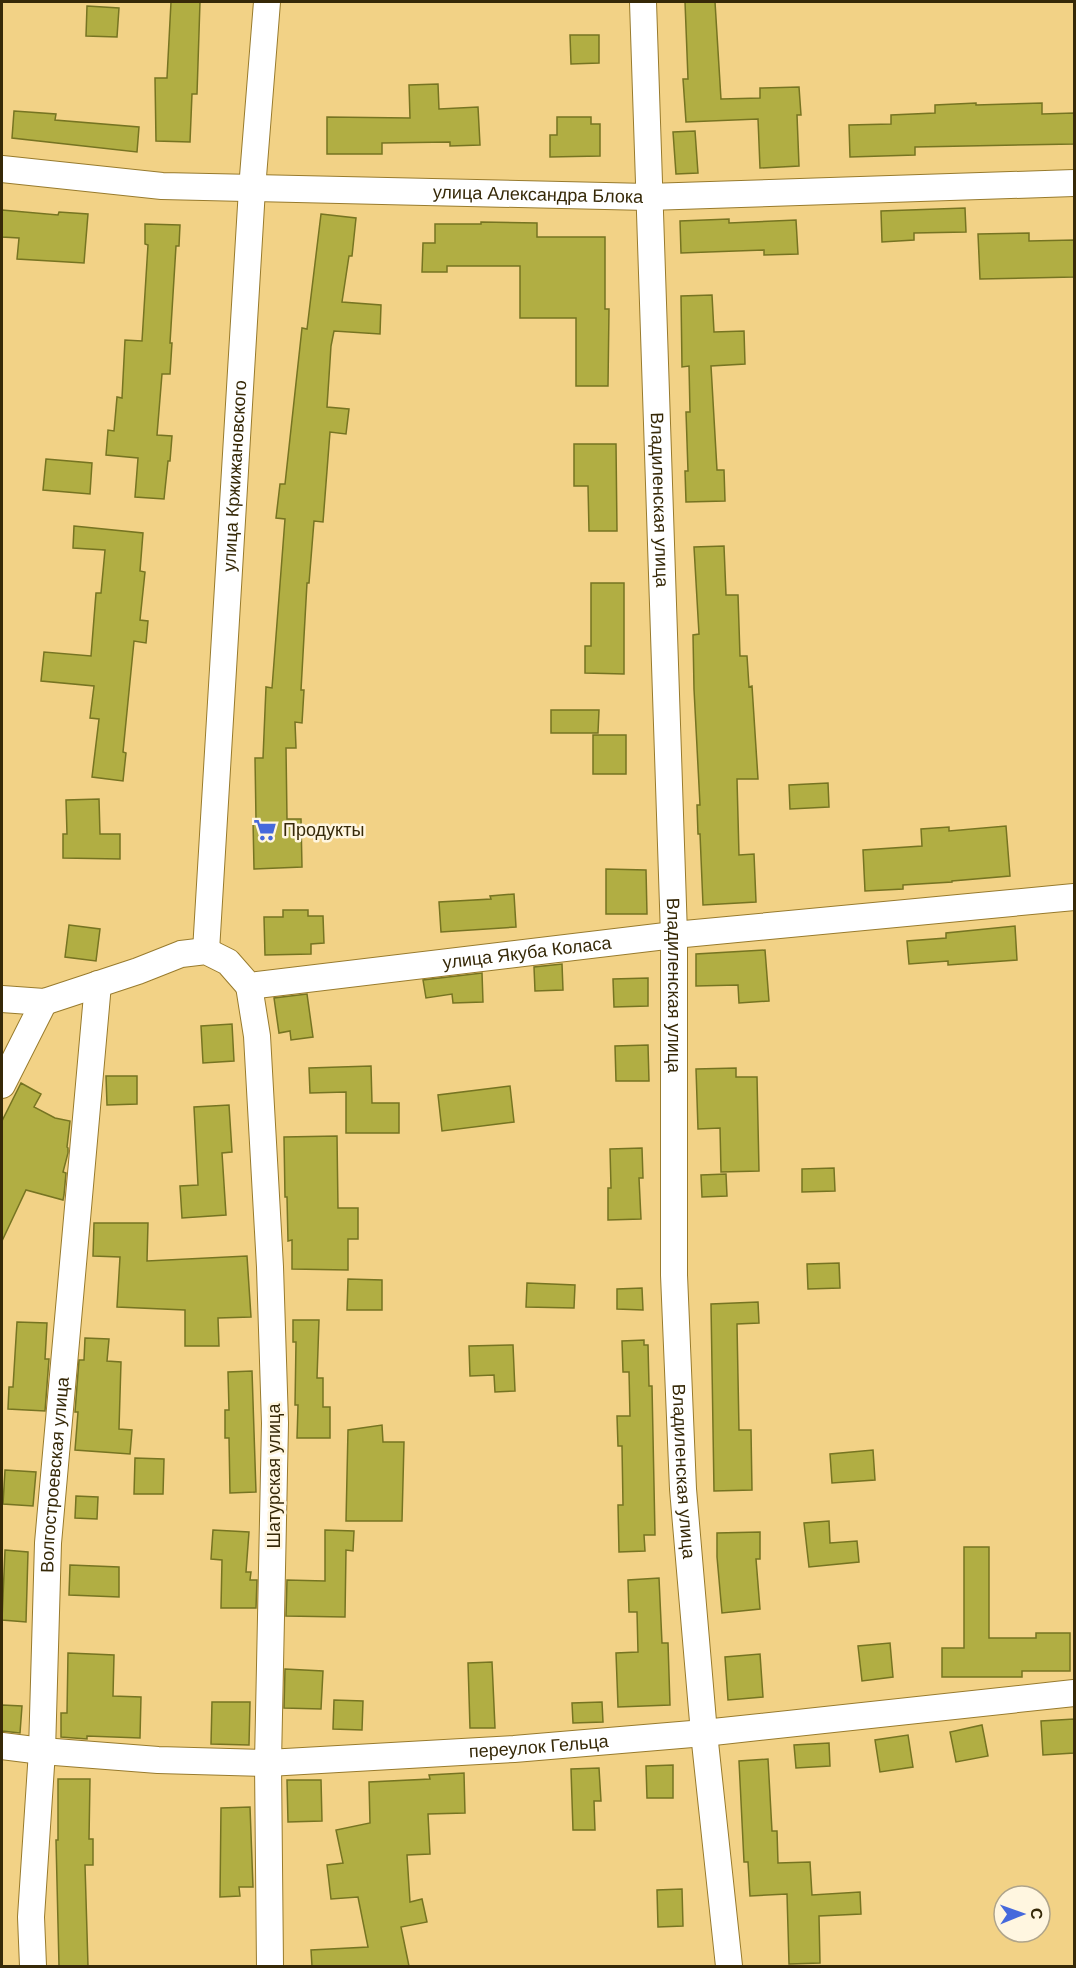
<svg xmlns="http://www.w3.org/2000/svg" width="1076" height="1968" viewBox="0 0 1076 1968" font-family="Arial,sans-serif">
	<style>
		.building { fill: #b1ae43; stroke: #767422; stroke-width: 1.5 }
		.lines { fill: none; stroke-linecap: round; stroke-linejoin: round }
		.street-casing { stroke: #987b2d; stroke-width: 28 }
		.street { stroke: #fff; stroke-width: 26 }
		.labels { text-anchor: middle; stroke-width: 5; stroke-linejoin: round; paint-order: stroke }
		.street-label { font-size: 18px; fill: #362908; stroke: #fff6e0 }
		.poi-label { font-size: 18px; fill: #362908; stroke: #fff6e0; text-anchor: start }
	</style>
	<rect width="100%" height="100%" fill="#f2d286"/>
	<path class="building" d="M171,2h29l-3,92h-5l-2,48 -34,-1 -1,-63h12z
		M685,2h30l6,97 39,-1v-10l39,-1 2,28h-4l2,51 -39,2 -2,-49 -72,3 -3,-43h5z
		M87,6l32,2 -2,29 -31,-1z
		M570,35h29v28l-28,1z
		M438,84l1,25 39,-2 2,38 -30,1v-4l-68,1v11h-55v-37l83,1 -1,-33z
		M976,103v2l66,-2v11l32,-1v31l-159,3v8l-65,2 -1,-32 42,-1v-9l44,-2v-8z
		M14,111l42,3 -1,6 84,7 -2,25 -125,-14z
		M557,117h34v7h9v32l-50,1v-22h7z
		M695,131l3,42 -22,1 -3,-42z
		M965,208l1,24 -52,1v7l-32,2 -1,-31z
		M2,210l56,5 1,-3 29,2 -4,49 -67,-4 2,-21 -17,-1z
		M321,214l35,4 -4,38h-3l-7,46 39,3 -1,29 -46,-3 -3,15 -4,61 22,2 -3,25 -16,-2 -7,90 -9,-1 -5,62h-2l-6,107h3l-2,33 -7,-1 1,26h-10l1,71h14l1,48 -48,2 -1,-49h3l-1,-62h8l3,-71 6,1 13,-169 -9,-1 4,-34h5l17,-156 5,1z
		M729,219v4l67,-3 2,34 -34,1v-5l-83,3 -1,-32z
		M481,222l56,1v14h68v72h4l-1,77h-32v-68h-56v-52h-73v6h-25l1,-29h12v-19h46z
		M145,224l35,1 -1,21h-3l-6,97h2l-2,31h-8l-5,61 15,1 -2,25h-2l-4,38 -29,-2 3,-39 -32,-3 2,-25 6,1 3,-34 5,1 3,-58 17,1 6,-96 -3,-1z
		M1029,233v8l45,-1v37l-94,2 -2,-45z
		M712,295l2,37 30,-1 1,33 -34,2 6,104h7l1,31 -39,1 -1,-31h3l-2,-59h4l-1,-46 -7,1 -1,-71z
		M574,444h42l1,87h-28l-1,-45h-14z
		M46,459l46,4 -2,31 -47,-4z
		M74,526l69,7 -3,38 5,1 -5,48 8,1 -2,22 -12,-2 -11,111 3,1 -3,28 -31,-4 7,-58 -9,-1 4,-32 -53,-5 3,-29 47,4 5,-63h5l4,-43 -32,-2z
		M724,546l2,49h12l2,61h7l2,31 3,-1 6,93h-21l2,76 15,-1 2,48 -53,3 -3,-71h-2l-1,-29h3l-6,-116 -1,-54 6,-1 -5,-87z
		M591,583h33v91l-39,-1v-27h6z
		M551,710h48l-1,23h-47z
		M593,735h33v39h-33z
		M828,783l1,24 -39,2 -1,-24z
		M99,799l1,35h20v25l-57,-1v-24h4l-1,-34z
		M1006,826l4,50 -58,5v1l-49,3v4l-38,2 -2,-41 59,-4 -1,-17 28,-2v4z
		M606,869l40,1 1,44h-41z
		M514,894l2,33 -75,5 -2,-30 52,-3 -1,-3z
		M283,910h25v6h15l1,27 -13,1v10l-46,1 -1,-38h19z
		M69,925l31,4 -4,32 -31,-4z
		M1015,926l2,34 -69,5v-4l-39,3 -2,-23 39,-3v-5z
		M765,950l4,51 -30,2 -1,-18 -42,1v-32z
		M562,964l1,26 -28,1 -1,-24z
		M482,973l1,29 -30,1 -1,-9 -26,4 -3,-18z
		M648,978v28l-34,1 -1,-28z
		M307,994l6,43 -22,3 -1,-9 -11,2 -5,-35z
		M232,1024l2,37 -31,2 -2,-37z
		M648,1045l1,36h-33l-1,-35z
		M371,1066l1,37h27v30h-53v-41l-36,1 -1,-25z
		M736,1068v9h21l2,94 -38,1 -1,-44 -22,1 -2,-60z
		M106,1076h31v28l-30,1z
		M21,1083l20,11 -7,13 21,11 15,3 -3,26 1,1v5l-5,19 3,1 -2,22 -1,5 -37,-10 -24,51v-120z
		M510,1086l4,36 -72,9 -4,-36z
		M229,1105l3,47 -10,1 4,62 -44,3 -2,-32 18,-1 -4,-78z
		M337,1136l1,72h20v31h-10v31l-56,-1v-29l-4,1 -1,-44h-2l-1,-60z
		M642,1148l1,30h-4l2,41 -33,1v-32h3l-1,-39z
		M834,1168l1,23 -33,1v-23z
		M726,1174l1,22 -25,1 -1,-22z
		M94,1223h54l-1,38 100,-5 4,61 -33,1 1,28h-34v-36l-68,-3 3,-50 -27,-1z
		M839,1263l1,25 -32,1 -1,-25z
		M348,1279l34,1v30h-35z
		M527,1283l48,2 -1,23 -48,-1z
		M642,1288l1,22 -26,-1v-20z
		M758,1302l1,21 -22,1 2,106h12l1,60 -38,1 -3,-187z
		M293,1320h26l-2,58h6v29h7v31h-33l1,-33h-3l1,-63h-3z
		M17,1322l30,1 -2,36h4l-4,52 -37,-2 1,-22h4z
		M85,1338l24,1 -2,22 14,1 -2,67 13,1 -2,24 -55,-4 3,-38h-3l4,-52h5z
		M644,1340v5h4l1,41h3l3,149h-11l1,16 -26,1 -1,-47h5l-1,-59h-4l-1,-30h13l-1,-44h-6l-1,-31z
		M513,1345l2,46 -20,1 -1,-17 -24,1 -1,-30z
		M252,1371l4,121 -26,1 -1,-55h-4v-28h4l-1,-38z
		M382,1425l1,17h21l-2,79h-56l2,-91z
		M873,1450l2,30 -43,3 -2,-29z
		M135,1458l29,1 -1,35h-29z
		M5,1470l31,2 -3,34 -30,-2z
		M76,1496l22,1 -1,22 -22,-1z
		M829,1521l1,22 27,-2 2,21 -50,5 -5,-44z
		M213,1530l36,2 -3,40h5l-1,8h7l-1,28h-35l1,-48 -11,-1z
		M325,1530l29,1 -1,20 -7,-1 -1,67 -59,-1 1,-36 38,1z
		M760,1532v27h-4l4,50 -38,4 -5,-56v-24z
		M964,1547h25v91h47v-5h34v38h-48v6h-80v-29h22z
		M5,1550l23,2 -2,70 -24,-2z
		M70,1565l49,2v30l-50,-2z
		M659,1578l3,65h6l2,62 -52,2 -2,-54 22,-1 -1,-40h-8l-1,-32z
		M890,1643l3,34 -31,4 -4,-35z
		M68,1653l46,2 -1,41 28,1 -1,41 -53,-2v3l-26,-2v-24h6z
		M760,1654l3,43 -35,3 -3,-43z
		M492,1662l3,66h-25l-2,-65z
		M285,1669l38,2 -2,38 -37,-1z
		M334,1700l29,1 -1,29 -29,-1z
		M212,1702h38l-1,43 -38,-1z
		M602,1702l1,20 -30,1 -1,-20z
		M2,1705l20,1 -2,27 -18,-2z
		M1074,1719v34l-31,2 -2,-34z
		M982,1725l6,31 -32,6 -6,-30z
		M908,1735l5,32 -33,5 -5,-32z
		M829,1743l1,23 -34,2 -2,-23z
		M768,1759l4,72h5l1,32 32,-1 2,33 48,-3 1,22 -42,2 1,47 -31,1 -2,-70 -37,2 -2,-34h-4l-5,-101z
		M673,1765v33h-26l-1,-32z
		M599,1768l2,33h-7l1,29h-22l-2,-61z
		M464,1773l1,40 -37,1 2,40 -23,1 3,47 12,-3 5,23 -26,5 8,39h-97l-1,-16 57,-3 -10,-50 -27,2 -4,-34 16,-2 -7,-33 34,-7 -1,-41 61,-3 -1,-4z
		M58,1779h32l-1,60h4v26h-8l3,101h-29l-3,-126h2z
		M287,1780h34l1,41 -34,1z
		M250,1807l3,80h-14l1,9 -20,1 1,-89z
		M682,1889l1,37 -25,1 -1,-37z"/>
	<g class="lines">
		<g class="street-casing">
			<g id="street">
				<path id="s1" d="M643,2l31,933v340l9,214 21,244 25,233"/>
				<path id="s2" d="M2,169l160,17 486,11 426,-14"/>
				<path id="s3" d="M206,951l46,-762 15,-187"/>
				<path d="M249,986l8,50 13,231 5,156 -7,340 2,203"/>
				<path id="s4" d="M2,999l42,3 94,-31 43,-17 25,-3 22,11 21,24 425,-51 400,-38"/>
				<path d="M2,1085l42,-83"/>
				<path id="s5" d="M2,1746l40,5 116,9 110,3 246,-14 190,-16 370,-40"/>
				<path id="s6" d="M33,1966l-2,-49 11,-166 6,-208 50,-559"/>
			</g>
		</g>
		<use href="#street" class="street"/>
	</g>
	<defs>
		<g id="supermarket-bare" transform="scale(1.8)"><path d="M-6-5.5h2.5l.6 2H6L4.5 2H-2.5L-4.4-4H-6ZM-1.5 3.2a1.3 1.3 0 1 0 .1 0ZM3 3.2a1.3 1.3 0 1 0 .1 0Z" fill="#4669dc" stroke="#fff6e0" stroke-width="2.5" paint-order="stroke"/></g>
	</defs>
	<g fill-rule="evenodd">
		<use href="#supermarket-bare" x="265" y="830"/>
	</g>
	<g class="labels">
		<g class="street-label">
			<text dy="6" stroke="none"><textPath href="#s2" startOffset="537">улица Александра Блока</textPath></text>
			<text dy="6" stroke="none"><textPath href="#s3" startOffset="476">улица Кржижановского</textPath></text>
			<text dy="6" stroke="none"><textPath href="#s1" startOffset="498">Владиленская улица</textPath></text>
			<text dy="6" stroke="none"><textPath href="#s4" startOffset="549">улица Якуба Коласа</textPath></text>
			<text dy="6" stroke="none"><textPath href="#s1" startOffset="984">Владиленская улица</textPath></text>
			<text dy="6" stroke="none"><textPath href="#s1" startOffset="1470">Владиленская улица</textPath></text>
			<text dy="6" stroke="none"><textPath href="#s6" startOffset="492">Волгостроевская улица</textPath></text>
			<text transform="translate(274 1476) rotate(-90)" y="6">Шатурская улица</text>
			<text dy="6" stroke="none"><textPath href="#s5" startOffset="538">переулок Гельца</textPath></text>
		</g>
		<g class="poi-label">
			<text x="283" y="836">Продукты</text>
		</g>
	</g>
	<rect width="1076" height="1968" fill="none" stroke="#362908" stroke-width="6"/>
	<g transform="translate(1022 1914) rotate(89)"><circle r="28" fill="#fff6e0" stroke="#afa48a" stroke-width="1.5"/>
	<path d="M0-4.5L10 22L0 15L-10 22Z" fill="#4669dc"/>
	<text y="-9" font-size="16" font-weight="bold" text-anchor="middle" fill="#362908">С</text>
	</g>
</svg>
